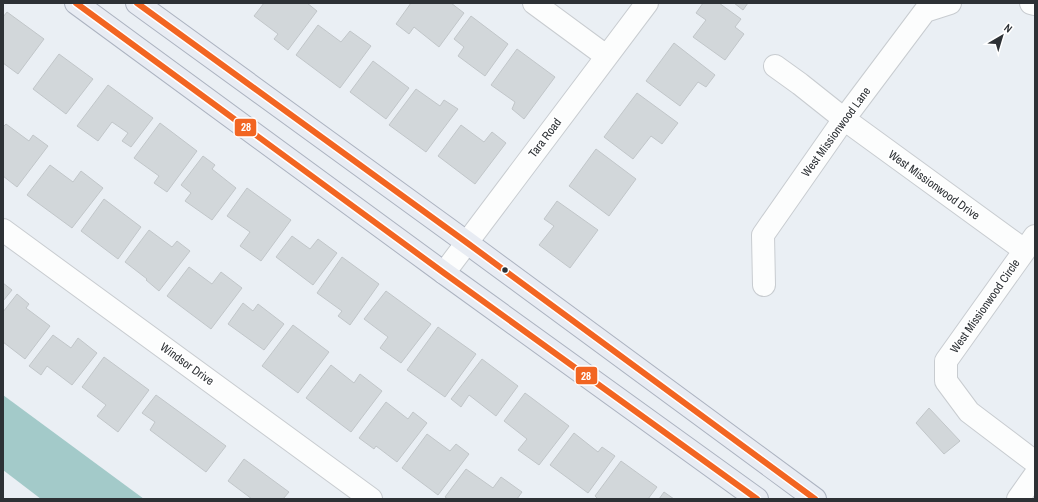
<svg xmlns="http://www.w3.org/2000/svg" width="1038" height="502" viewBox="0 0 1038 502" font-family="'Archivo Narrow',sans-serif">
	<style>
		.water { fill: #a3cac9 }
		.building { fill: #d2d7da; stroke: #c1c6c9 }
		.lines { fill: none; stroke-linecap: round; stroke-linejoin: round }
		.minor-casing { stroke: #c8ccd0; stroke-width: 24 }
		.major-casing { stroke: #acb3c0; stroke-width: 24 }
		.minor { stroke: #fcfdfd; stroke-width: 22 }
		.major { stroke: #e8ecf3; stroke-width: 22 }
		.bus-1-casing { stroke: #fff; stroke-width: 9 }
		.bus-1 { stroke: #f26522; stroke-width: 6 }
		.bus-dot { fill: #2d3135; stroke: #fff; stroke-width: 1.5 }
		.labels { text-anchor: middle; stroke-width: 3.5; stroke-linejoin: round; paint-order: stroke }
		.street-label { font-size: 12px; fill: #2d3135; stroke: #fff }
		.line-badge { stroke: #fff; stroke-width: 1.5 }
		.badge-label { font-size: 11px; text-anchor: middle; font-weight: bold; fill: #fff }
	</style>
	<rect width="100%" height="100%" fill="#eaeff4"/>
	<path class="water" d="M3,395l141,104h-103l-38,-29z"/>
	<path class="building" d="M264,3h43l10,8 -29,39 -14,-11 4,-5 -24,-18z
		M411,3h40l13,10 -25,34 -25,-20 -5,7 -13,-10z
		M703,3h16l22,16 -6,8 9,7 -19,26 -32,-23 13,-17 -10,-7z
		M734,3h14l-5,7z
		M7,12l37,27 -26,35 -15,-11v-46z
		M471,16l37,28 -23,32 -27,-20 6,-9 -10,-8z
		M318,25l23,17 9,-11 21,15 -31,42 -44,-33z
		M674,43l41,32 -9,12 -8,-5 -18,24 -34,-25z
		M517,49l38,28 -31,42 -12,-10 3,-7 -24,-17z
		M59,54l34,25 -27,35 -33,-25z
		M373,61l36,27 -23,31 -36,-27z
		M108,85l45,33 -22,29 -9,-6 6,-8 -16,-11 -14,19 -21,-15z
		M416,89l24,17 4,-6 14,9 -32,43 -37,-27z
		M637,93l41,30 -16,21 -11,-8 -18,23 -29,-22z
		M160,123l37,28 -30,41 -13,-9 5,-7 -25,-18z
		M6,124l23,17 4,-6 15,11 -31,41 -14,-11v-49z
		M461,125l23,17 8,-10 14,11 -31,41 -37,-28z
		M596,149l40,30 -27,37 -40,-30z
		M203,156l12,9 -3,4 24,19 -24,32 -27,-19 6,-8 -10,-8z
		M50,165l23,17 8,-11 22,17 -31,40 -45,-33z
		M247,188l44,32 -30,41 -21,-15 10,-14 -23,-16z
		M104,199l37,28 -23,32 -37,-28z
		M557,201l41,29 -28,38 -31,-23 15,-19 -10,-7z
		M149,230l23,17 5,-6 13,10 -31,40 -13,-11 1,-1 -22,-17z
		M292,236l18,13 8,-10 19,14 -24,32 -37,-28z
		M342,257l37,27 -29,41 -12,-9 4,-5 -25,-18z
		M189,267l23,17 9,-12 21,16 -31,41 -44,-33z
		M3,283l9,7 -9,11z
		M386,291l45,33 -30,39 -21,-15 8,-11 -24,-18z
		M17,294l12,10 -3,4 24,18 -25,33 -22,-17v-30z
		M243,303l10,8 5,-7 26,20 -20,26 -36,-26z
		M293,325l36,27 -31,41 -36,-27z
		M438,327l38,27 -31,43 -38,-27z
		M53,335l18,13 7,-10 19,15 -25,32 -25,-19 -6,9 -12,-9z
		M104,357l45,33 -31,42 -21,-16 9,-11 -24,-18z
		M482,359l36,27 -22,30 -27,-21 -8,12 -10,-8z
		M331,365l23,18 6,-9 22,17 -31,41 -45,-34z
		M525,393l44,33 -30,39 -21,-15 9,-11 -23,-18z
		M156,395l70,51 -20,26 -56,-42 5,-8 -13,-9z
		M386,402l22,17 5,-7 14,11 -30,39 -21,-16 -2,3 -15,-11z
		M929,408l31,33 -16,13 -28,-31z
		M574,433l24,19 4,-5 13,9 -27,37 -38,-28z
		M427,434l23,17 6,-7 13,10 -31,41 -36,-27z
		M244,459l45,33 -6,7h-31l-24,-18z
		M621,461l36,26 -9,12h-50l-3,-3z
		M466,469l27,19 8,-11 21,15 -5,7h-69l-3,-2z
		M664,492l10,7h-15z"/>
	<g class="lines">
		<g class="minor-casing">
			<path id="minor" d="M534,3l72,53
				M1031,3l4,1
				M775,66l25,18 44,35 180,131
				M3,230l368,269
				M1035,236l-89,125v20l23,31 66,50
				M444,273l203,-270
				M764,285l-1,-50 81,-116 81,-108 25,-8
				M1018,499l17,-24"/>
		</g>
		<g class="major-casing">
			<path id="major" d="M76,3l368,270 313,226
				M137,3l329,239 349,257"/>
		</g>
		<use href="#minor" class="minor"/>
		<use href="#major" class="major"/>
		<g class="bus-1-casing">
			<path id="bus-1" d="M76,3l368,270 313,226
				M137,3l329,239 349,257"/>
		</g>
		<use href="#bus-1" class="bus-1"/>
	</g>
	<circle class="bus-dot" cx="505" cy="270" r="3.5"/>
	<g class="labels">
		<g class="street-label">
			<text transform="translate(836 132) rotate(-54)" y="4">West Missionwood Lane</text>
			<text transform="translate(545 138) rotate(-53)" y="4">Tara Road</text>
			<text transform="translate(934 185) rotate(36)" y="4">West Missionwood Drive</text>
			<text transform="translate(985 306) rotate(-55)" y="4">West Missionwood Circle</text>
			<text transform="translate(187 364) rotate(36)" y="4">Windsor Drive</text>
		</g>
	</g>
	<g class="line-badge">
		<rect x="234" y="118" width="23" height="19" rx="4" fill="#f26522"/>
		<rect x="575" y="366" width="23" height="19" rx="4" fill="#f26522"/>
	</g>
	<g class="badge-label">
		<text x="246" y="131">28</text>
		<text x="586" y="380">28</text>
	</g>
	<rect width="1038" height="502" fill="none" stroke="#2d3135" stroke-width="8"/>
	<g transform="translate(1002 36) rotate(38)" stroke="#ffffff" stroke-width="3" paint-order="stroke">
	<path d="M0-3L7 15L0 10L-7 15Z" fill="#2d3135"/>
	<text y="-6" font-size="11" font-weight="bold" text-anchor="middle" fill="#2d3135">N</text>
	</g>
</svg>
